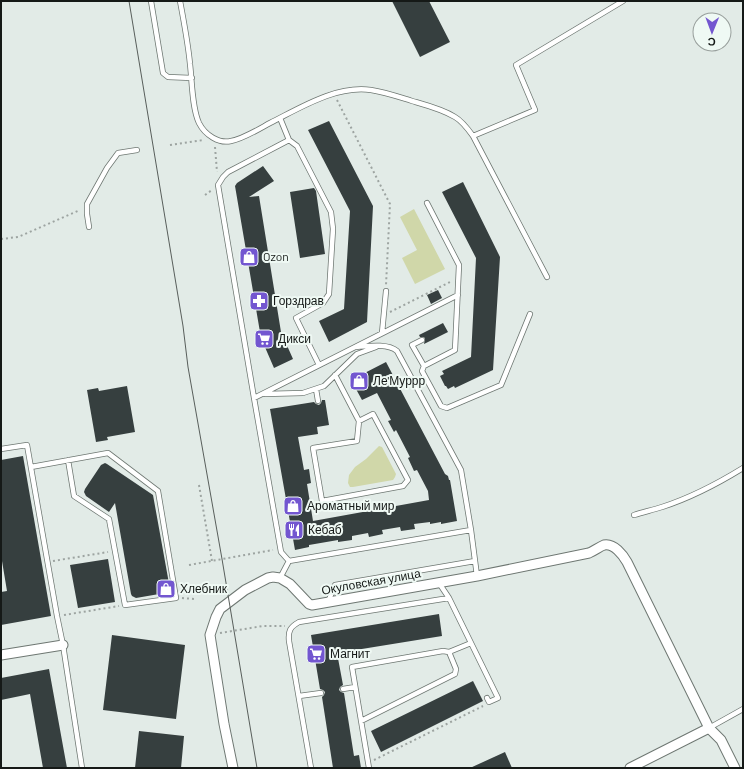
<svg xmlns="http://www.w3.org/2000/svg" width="744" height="769" viewBox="0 0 744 769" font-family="Barlow,sans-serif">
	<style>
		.green { fill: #d0d7a9 }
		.building { fill: #363f3f }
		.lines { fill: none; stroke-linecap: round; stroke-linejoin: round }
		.lane-casing { stroke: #6e7772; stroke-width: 6 }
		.street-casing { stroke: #6e7772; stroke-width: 11 }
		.path { stroke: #9da4a1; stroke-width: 2; stroke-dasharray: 2 3; stroke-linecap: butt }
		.lane { stroke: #fff; stroke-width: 4.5 }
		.street { stroke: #fff; stroke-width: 9 }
		.tram { stroke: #585e5b; stroke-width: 1 }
		.labels { text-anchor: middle; stroke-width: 4; stroke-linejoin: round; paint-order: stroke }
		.poi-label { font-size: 12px; fill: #151917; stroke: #eff9f4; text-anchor: start }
		.street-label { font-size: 12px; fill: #151917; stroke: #eff9f4 }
	</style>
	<rect width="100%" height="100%" fill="#e2ebe7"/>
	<path class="green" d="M414,209l31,60 -30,15 -13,-26 15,-8 -17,-33z
		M379,446l3,1 14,27 -1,3 -2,3 -40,7h-3l-2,-4 1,-8 6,-8 11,-8z"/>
	<path class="building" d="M392,1h37l21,41 -30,15z
		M329,121l44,85 -6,116 -38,20 -10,-21 25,-12 6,-98 -42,-81z
		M263,166l11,15 -25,16 10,-1 22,136 12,27 -19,9 -13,-30 -26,-152 2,-3z
		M463,182l37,75 -7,113 -38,18 -1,-2 -6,3 -2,-3h-1l-5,-10 4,-2 -2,-3 29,-14 5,-99 -34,-66z
		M314,188l2,3 9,63 -25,4 -10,-66z
		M438,290l4,8 -11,6 -4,-9z
		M443,323l5,9 -24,12 1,-5 -1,-2h-4l-1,-2z
		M386,362l59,112 3,2 1,4h1l7,41 -16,3v-2l-11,2v-2l-16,2 1,5 -14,2 -1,-4 -18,3 1,4 -14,3 -1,-4 -16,3v4l-14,2v-2l-29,5v2l-14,3 -25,-141 44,-7 2,2 3,1 2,-2 1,-3h3l4,25 -12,2 1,7 -20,3 6,33 5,-1 2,14 -4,1 6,37 116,-21 -1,-9 -11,-21 -3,1 -6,-13 2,-1 -14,-27 -2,2 -6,-11 3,-1 -14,-27 -15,7 -11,-20z
		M127,386l8,46 -28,5 1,3 -12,2 -9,-52 11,-2 1,3z
		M23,456l28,160 -50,9v-33l6,-1 -6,-36v-95z
		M105,463l2,1 46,31 17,94 -1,2 -4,2 -29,5 -4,-2 -1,-2 -16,-91 -6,9 -23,-16 -2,-4 1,-3 16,-24z
		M108,559l7,43 -37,6 -8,-43z
		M439,614l3,22 -105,17 6,32 -3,2 -1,3 2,2 3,1 10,63 5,-1 2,13h-28l-11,-71 2,-2 1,-3 -2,-2 -3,-1 -9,-54z
		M112,635l73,10 -9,74 -73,-9z
		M49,669l18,99h-24l-13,-74 -29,6v-22z
		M473,681l10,20 -102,51 -10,-21z
		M139,731l45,5 -3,32h-46z
		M505,752l7,16h-42z"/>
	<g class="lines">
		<g class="lane-casing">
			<path id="lane" d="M151,1l12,72 5,4 24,1
				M180,1c4,21 8,42 10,63 2,17 2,44 9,59 6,12 20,21 32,18 12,-2 28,-12 39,-18 30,-15 66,-38 101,-33 14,2 28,7 41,11 14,4 30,8 43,16 7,4 13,12 18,19l74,141
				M280,118l9,22
				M473,136l62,-26 -19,-45 107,-64
				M427,203l32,62 -4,85 -31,16 -2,5 19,35 6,2 54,-23 29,-71
				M89,227l-2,-13v-10l20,-36 11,-15 19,-3
				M382,333l4,-42
				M422,340l-10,5 12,21
				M356,347c12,-1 32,-4 41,4l64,119 10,60 6,46
				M319,365l-23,-47 27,-15 6,-9 4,-65 -2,-17 -34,-66 -8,-6 -61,32 -5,5 -5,8 36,213 27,154 8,9 182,-31
				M335,375l24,46 14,-7 35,66 -5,6 -81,15 -9,-53 44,-7 2,-20
				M316,389l2,12
				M265,394l38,-1 21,-7 33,-32 19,-7
				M254,398l204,-103
				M1,449l26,-4 30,171 6,29 19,123
				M31,467l77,-14 50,38 18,107 -51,7 -16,-86 -35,-23 -6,-36
				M634,515c9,-3 19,-5 28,-8 28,-9 55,-23 81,-39
				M280,578l9,-17
				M439,583l10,15 49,100 -9,4 -2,-4
				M328,602l7,-17 140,-24
				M343,689l12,-2
				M299,696l22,-3
				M361,721l94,-47 1,-5 -7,-17
				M709,728l34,-19
				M311,768l-22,-127c-1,-10 1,-14 10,-19l150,-24
				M369,768l-17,-101 91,-16 6,1 22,-9"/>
		</g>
		<g class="street-casing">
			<path id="street" d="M1,655l62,-10
				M233,768l-9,-44 -14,-89 6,-18 4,-8 25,-19 23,-12 5,-1 7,1 10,6 19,20 3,1 165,-29 112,-23c5,-2 10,-6 15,-8 10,-2 19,10 23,17l82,166 12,12 14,28
				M630,768l79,-40"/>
		</g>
		<path class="path" d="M337,100l53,104 -4,81
			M170,145l34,-5
			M215,147l2,25
			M205,195l7,-5
			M1,239l17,-2 62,-27
			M390,312l62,-31
			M199,485l13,76
			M53,561l55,-9
			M189,565l84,-15
			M182,598l13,1
			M64,615l55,-9
			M220,633l43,-7h22
			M374,760l109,-54"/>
		<use href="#lane" class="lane"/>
		<use href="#street" class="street"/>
		<path class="tram" d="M129,1l54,325 5,41 34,192 35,209"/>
	</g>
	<defs>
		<g id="shop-square" transform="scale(1)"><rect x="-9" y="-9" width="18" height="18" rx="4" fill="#7356d0" stroke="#eff9f4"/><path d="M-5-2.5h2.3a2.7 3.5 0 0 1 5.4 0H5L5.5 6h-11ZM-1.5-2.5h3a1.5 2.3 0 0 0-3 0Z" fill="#fff"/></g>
		<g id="pharmacy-square" transform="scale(1)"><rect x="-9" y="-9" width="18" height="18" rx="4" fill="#7356d0" stroke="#eff9f4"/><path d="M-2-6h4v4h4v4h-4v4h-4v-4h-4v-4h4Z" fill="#fff"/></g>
		<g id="supermarket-square" transform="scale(1)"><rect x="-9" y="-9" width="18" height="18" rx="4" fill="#7356d0" stroke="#eff9f4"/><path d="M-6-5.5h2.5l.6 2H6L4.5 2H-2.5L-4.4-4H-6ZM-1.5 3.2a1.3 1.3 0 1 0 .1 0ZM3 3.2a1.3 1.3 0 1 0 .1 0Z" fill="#fff"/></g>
		<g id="restaurant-square" transform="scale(1)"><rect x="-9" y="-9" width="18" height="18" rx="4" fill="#7356d0" stroke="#eff9f4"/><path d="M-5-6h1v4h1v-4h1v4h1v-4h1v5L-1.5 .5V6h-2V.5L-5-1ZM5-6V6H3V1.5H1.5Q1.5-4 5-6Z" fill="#fff"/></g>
	</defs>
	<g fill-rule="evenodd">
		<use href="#shop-square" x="249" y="257"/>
		<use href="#pharmacy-square" x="259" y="301"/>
		<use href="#supermarket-square" x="264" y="339"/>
		<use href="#shop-square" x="359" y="381"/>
		<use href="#shop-square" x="293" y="506"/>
		<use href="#restaurant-square" x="294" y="530"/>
		<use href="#shop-square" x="166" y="589"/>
		<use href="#supermarket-square" x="316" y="654"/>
	</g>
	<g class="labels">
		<g class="poi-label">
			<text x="263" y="261">Ozon</text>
			<text x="273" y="305">Горздрав</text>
			<text x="278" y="343">Дикси</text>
			<text x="373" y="385">Ле'Муррр</text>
			<text x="307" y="510">Ароматный мир</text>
			<text x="308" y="534">Кебаб</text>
			<text x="180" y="593">Хлебник</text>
			<text x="330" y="658">Магнит</text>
		</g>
		<g class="street-label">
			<text transform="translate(371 582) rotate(-10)" y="4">Окуловская улица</text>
		</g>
	</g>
	<rect width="744" height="769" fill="none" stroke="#151917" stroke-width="4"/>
	<g transform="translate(712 32) rotate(181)"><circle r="19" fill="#eff9f4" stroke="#989f9c"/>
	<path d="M0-3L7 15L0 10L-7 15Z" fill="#7356d0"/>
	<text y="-6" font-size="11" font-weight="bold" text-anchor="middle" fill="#151917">С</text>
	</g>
</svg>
